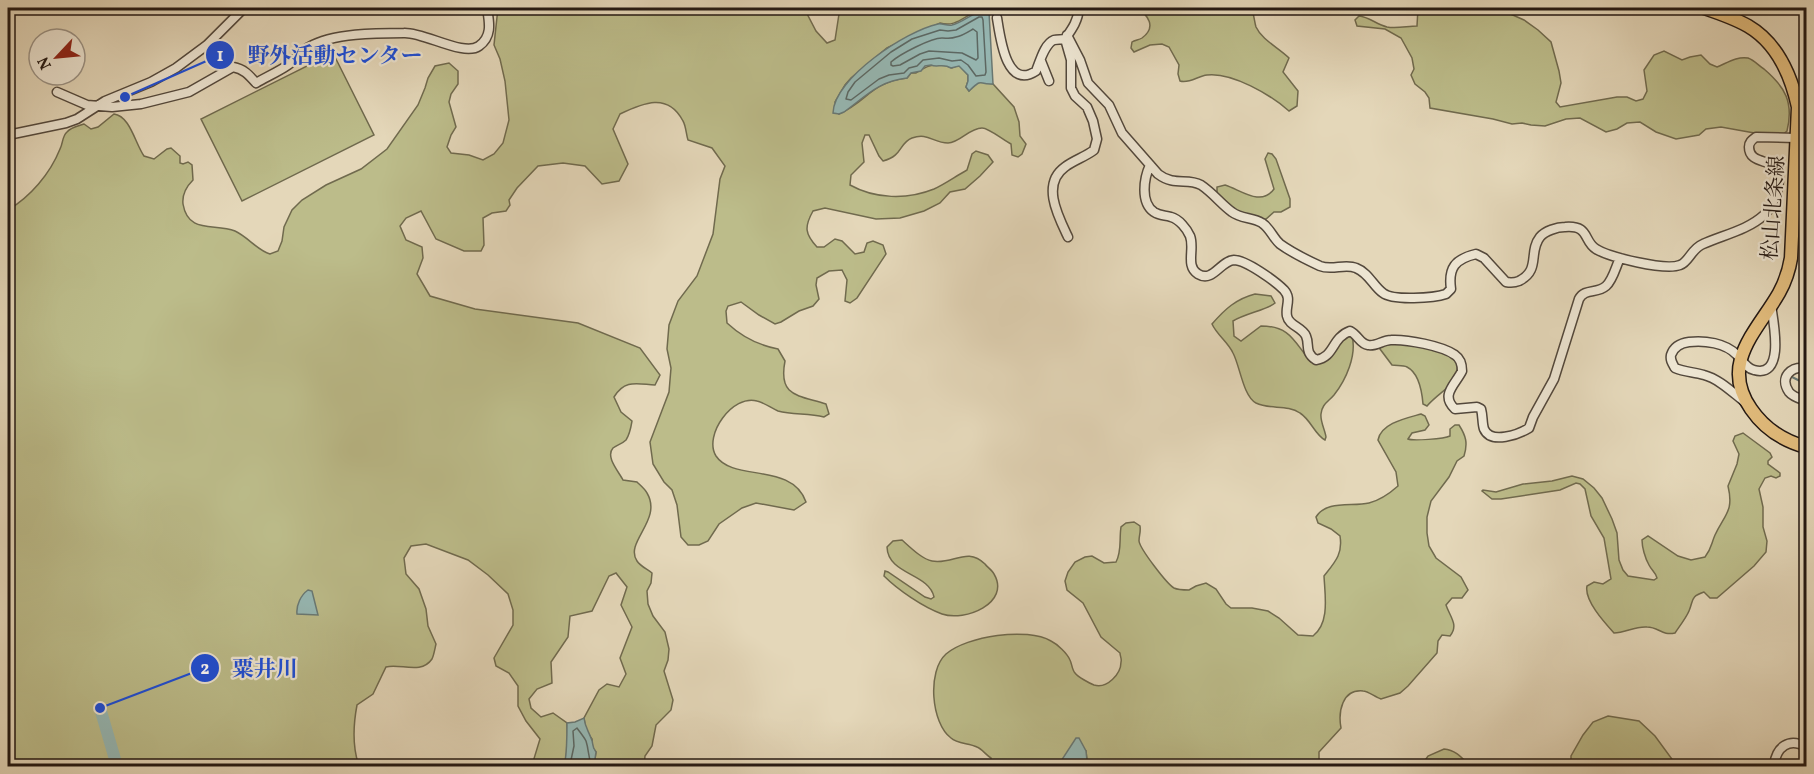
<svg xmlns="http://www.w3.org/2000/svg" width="1814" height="774" viewBox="0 0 1814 774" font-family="Vollkorn,'Noto Serif JP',serif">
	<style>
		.green { fill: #bcbc8a; stroke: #706a4e; stroke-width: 1.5 }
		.water { fill: #96b8b4; stroke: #687874; stroke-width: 1.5 }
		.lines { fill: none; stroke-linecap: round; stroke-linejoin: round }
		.shore { stroke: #5c6864; stroke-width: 1.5 }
		.stream { stroke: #687874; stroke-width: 2 }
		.river { stroke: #96b8b4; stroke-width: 12 }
		.minor-casing { stroke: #53483c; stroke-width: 11 }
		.primary-casing { stroke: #231813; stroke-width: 15 }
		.minor { stroke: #ede5d2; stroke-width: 8 }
		.primary { stroke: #e2bc7c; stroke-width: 12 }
		.labels { text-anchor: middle; stroke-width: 4.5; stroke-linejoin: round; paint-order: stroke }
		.street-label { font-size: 21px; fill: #231813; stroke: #ede5d2 }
		.leader { fill: none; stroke: #1d4ed8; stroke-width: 2 }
		.callout-dot { fill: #1d4ed8; stroke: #ede5d2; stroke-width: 2 }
		.mark-label { font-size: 18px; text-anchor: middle; font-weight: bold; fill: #fff }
		.callout-label { font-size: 22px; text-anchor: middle; font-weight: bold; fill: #1d4ed8; stroke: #ede5d2; stroke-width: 4.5; stroke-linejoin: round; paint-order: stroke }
	</style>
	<rect width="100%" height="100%" fill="#e4d7b9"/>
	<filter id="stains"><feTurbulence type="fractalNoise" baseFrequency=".00333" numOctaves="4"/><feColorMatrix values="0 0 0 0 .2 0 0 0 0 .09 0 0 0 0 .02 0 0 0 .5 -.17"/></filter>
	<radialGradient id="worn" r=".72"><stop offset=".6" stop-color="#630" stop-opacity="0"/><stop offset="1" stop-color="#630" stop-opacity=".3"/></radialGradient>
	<path class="green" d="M498,8h306l12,23 11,12 8,-3 4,-26 -4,-6h153c-5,2 -10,3 -15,5 -12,6 -19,14 -33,10l-53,25 -36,30 -6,7 -10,17 4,12c29,-13 32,-32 68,-36l4,-5h5c11,-8 23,-12 36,-5l7,-3 9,10v6l-2,6 3,4 8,-9h6l10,2 21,23 5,15 1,14 6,8 -4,10 -4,3 -6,-2 -1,-11c-8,-4 -22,-16 -29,-16 -13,0 -22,15 -34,15 -15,0 -20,-11 -36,-5 -13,5 -9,18 -29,23l-4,-5 -10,-21h-4l-3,8 2,19 -13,13 -1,10c25,14 57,15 84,4 11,-5 22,-13 33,-19l5,-16 4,-3 12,4 5,7 -13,14 -15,13 -15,3 -10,11 -16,8 -24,7 -24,1 -51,-11 -12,3c-9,16 -8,23 4,36h7l11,-8 7,2 13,13 9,-2 3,-9 6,-2 10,4 3,9 -29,44 -7,5 -5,-2 2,-21 -5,-10 -13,1 -12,7 -1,7 3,14 -6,7 -14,5 -18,11 -6,2 -16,-9 -18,-13 -13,4 -2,5 1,12c15,14 30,22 51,26l7,12c-7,36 13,34 41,43l3,10 -5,3c-16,-4 -31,-2 -46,-6 -7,-3 -13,-8 -21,-10 -24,-7 -54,34 -41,55 17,26 76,6 90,46l-12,8 -38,-7 -14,5 -23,16 -11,17 -9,4h-11l-7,-8 -4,-32 -5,-15 -8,-8 -11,-18 -3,-22 19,-50 2,-24 -4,-19 2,-24 9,-24 19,-25 16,-42 7,-55 5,-13 -13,-18 -24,-8c-2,-6 -2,-14 -5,-19 -15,-29 -40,-18 -63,-7l-7,15 15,35 -9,17 -17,3 -17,-18 -22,-3 -25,3 -21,22 -8,12 1,5 -4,6 -14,2 -9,5 1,27 -3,6h-17l-28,-12 -15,-28 -15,7 -6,8 6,14 16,7 1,11 -6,16 13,22 45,13 103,14 62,25 20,27 -5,10c-18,-1 -30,-6 -41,12l7,15 11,9c-1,6 -2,13 -6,19 -4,4 -9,5 -13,8 -8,9 6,24 10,32l14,2c3,3 8,7 10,11 16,27 -23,49 -10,68 3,5 10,8 15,12l-1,10 -4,8 1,13 5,12 12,16 4,17 -1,11 -4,11 9,29 -2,10 -15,15 -4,21 -7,10 -1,10h-45l-4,-7 1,-7 -4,-5v-8l-6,-8 -2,-13 15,-28 8,-6 12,3 7,-13 -6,-16 12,-31 -11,-22 6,-18 -11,-14 -7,3 -17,35 -22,5 -2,21 -17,25 1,21 -15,6 -8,10 2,9 10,9 12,-4 14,10 1,23 -3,16 3,4h-47l12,-4 7,-23 -14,-18 -8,-15v-20l-9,-13 -13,-7 -2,-8 19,-33v-15l-5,-16 -20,-19 -20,-15 -42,-16 -15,2 -7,12 2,16 13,15 7,20 2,17 8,18c-1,4 -2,11 -4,15 -11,16 -32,4 -46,8l-13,27 -16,11c-4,21 -5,41 2,61h-351v-556c22,-13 42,-36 52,-61 3,-5 2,-13 7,-17 4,-5 11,-6 17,-8l7,5 7,-2 16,-13c16,2 21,29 30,42l10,3 13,-10 4,-1 9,8v7l3,1 5,-2 4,3 1,15c-6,6 -11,15 -10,24 5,30 31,19 52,27 13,6 22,19 35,23l8,-3 4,-10 2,-14 8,-17 10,-10 24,-15 35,-16 26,-20 31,-44 7,-17 3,-10 7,-12 14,-3 9,8v13l-7,10 -2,8 7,25 -5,8 -4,12 4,6 18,2 14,5 11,-6 9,-11 6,-23 -4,-39 -5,-22 -6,-14z
		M1137,8h114c3,5 3,12 5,19 6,13 23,21 33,31l-6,14 15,19 -1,15 -8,5c-18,-16 -57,-39 -82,-36 -9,1 -18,9 -27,6l-2,-7 1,-9 -10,-18 -7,-3 -12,1 -16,7 -3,-4 1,-6c3,-2 7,-2 10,-4 15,-11 6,-23 -5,-30z
		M1418,8h79l27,12 14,10 13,12 8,29 2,12 -5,19 4,5 57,-10h10l9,4 7,-2 4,-8 -3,-21 10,-15 10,-4 18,9 8,-3 11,-2 9,9 7,3c10,-4 20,-11 31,-9 6,2 11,8 16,11 21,18 30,33 23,62l-5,4 -22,-1 -39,-7 -15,2 -7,6 -23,4 -20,-7 -16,-10 -13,1 -10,6 -11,3 -26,-14 -14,1 -21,7 -14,-1 -9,-2 -10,1 -19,-5 -63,-11 -1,-10 -4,-6 -10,-8 -4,-9 3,-6 -2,-11 -11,-20 -16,-9 -28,-3 -2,-6 4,-4c10,1 17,8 28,11 9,2 21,-1 30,-1z
		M333,53l41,82 -132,66 -41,-82z
		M1268,153l4,1 4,5 14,40v8l-9,5h-7l-8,7 -6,2 -17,-1 -26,-26v-7l8,-2c16,5 36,22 49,4l-9,-30z
		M1255,294l16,2 4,7c-6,6 -31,11 -42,18l1,15 7,5 20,-15c30,0 33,16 50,36l6,1 29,-30 6,3c5,19 -6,44 -18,59 -6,7 -12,9 -13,19 -1,7 4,16 5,23l-1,3c-10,-5 -14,-20 -25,-27 -13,-9 -30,-3 -44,-10 -13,-7 -16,-37 -23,-50 -5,-11 -16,-18 -21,-29 13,-15 24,-25 43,-30z
		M1397,340l49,11 12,10c0,26 -15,27 -31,45l-4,-2c-1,-12 -4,-31 -16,-37 -4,-2 -11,-1 -15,-2l-12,-16 1,-3z
		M1421,414l4,2 4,9 -4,5 -13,3 -4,6c5,2 36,0 42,-3v-7l5,-4h4c7,11 9,18 5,31l-7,5 -8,16 -18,24 -4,16v16l2,13 7,12 25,19 7,13 -6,8h-10l-6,7c4,12 13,20 4,31l-8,-1 -4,6 -1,12 -29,33 -8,7 -19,6c-6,-2 -13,-8 -18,-8 -21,-2 -25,21 -22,37l-22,24v14h-229l-3,-6 -1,-9 -25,10 2,5h-72v-8c-5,-3 -9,-9 -14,-11 -8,-4 -20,-3 -26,-9 -20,-15 -24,-67 -5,-84 21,-18 81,-27 105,-13 6,3 16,12 19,19 2,4 2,10 5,13 3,4 14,10 19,12 13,4 27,-11 27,-23 1,-3 -1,-6 -1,-9l-19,-16 -18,-34 -16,-13 -2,-9 3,-9 7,-10 10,-5 7,-1 12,7 12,-1c6,-11 3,-22 5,-35l5,-4 8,-1 6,4c1,6 -1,9 -1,15 1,8 28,43 35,47 4,2 11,2 15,2l7,-4 10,-3 10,6 10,15 5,4h21l16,3 11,7 19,17 15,1c17,-13 12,-40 11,-60 11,-14 19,-22 16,-40l-9,-7 -13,-6 -2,-6c10,-17 36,-10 53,-14 12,-3 20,-9 29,-17l-2,-14 -18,-32c3,-17 29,-22 43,-26z
		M1743,433l27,20 2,4 -4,4v3l12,9v3l-4,2 -5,-2 -6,2 -6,11 4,18v20l4,14 -1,11 -12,14 -37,32h-7l-6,-6c-14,5 -10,7 -15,19 -3,7 -10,16 -14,22 -13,3 -16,-6 -28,-6 -12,-1 -22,6 -33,6 -10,-11 -30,-33 -27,-47l7,-4 9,2 8,-5 -7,-41 -13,-22 -6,-27 -5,-5 -4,-1 -16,7 -59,9h-9l-10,-8 1,-1 13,2 27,-8 29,-3 20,-5 11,3 11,9 8,10 10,21 5,14 2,27 4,10 5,6 26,4 3,-2c-2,-7 -5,-7 -8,-13 -4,-7 -7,-18 -7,-25l6,-4 30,20 13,4 14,-3c7,-9 6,-13 10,-22 10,-21 19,-24 13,-49l9,-22 2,-10 -6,-13 2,-5z
		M902,540c9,8 20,19 30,21 21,4 35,-15 53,3 2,3 7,6 9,10 17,29 -29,48 -52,40 -19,-7 -44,-24 -58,-38l1,-5 3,1 37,25 6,2 3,-2c-5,-24 -46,-22 -47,-50l6,-6z
		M1608,716l31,5 16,15 22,30h-106v-10l12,-21 10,-13z
		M1444,749c12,1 18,9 26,17h-49l7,-10z"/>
	<path class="water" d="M985,10l4,2 4,72c-16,1 -9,-7 -24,7l-3,-4 2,-6v-6l-9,-9 -8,2c-8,-5 -14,0 -20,-3l-6,1 -4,5 -10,2 -4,5c-28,3 -41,18 -63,34l-5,2 -6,-1c1,-35 73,-82 105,-89 4,-1 9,2 14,1 12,-3 21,-13 33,-15z
		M308,590l4,1 6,24 -21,-1c-1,-9 4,-19 11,-24z
		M584,718c1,9 4,12 7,20 3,5 0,8 5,14l-1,7 4,7h-31l-3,-4c2,-13 2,-25 2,-39l8,-1z
		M1076,738h3l7,13 1,9 3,6h-27l-2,-5z"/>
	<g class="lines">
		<path class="shore" d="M979,17h3l1,3 3,52 -1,3 -9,1 -8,-11 -7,-5 -9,1 -13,-3 -16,2 -6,6 -8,2 -5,5 -15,2 -10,4 -28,21 -5,-1 2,-7 7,-10 36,-30 21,-13 28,-9 8,1 8,-1z
			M973,29l4,3 1,26 -2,2 -14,-7 -33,-2 -9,3 -20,11 -7,1 -2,-1v-3c9,-8 40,-24 51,-24 5,0 9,1 14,-1 6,-1 12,-5 17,-8z
			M573,766l-2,-6 3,-14 -1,-15 4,-3c2,3 7,9 9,13 3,9 2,17 6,25"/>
		<path class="stream" d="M1792,377l14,7"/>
		<path class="river" d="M1806,295v2
			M100,708l17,58"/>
		<g class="minor-casing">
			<path id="minor" d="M997,18c3,18 9,73 39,53 4,-9 8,-27 18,-31 4,-1 7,0 11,-1 7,-10 13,-18 14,-31
				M1067,35l13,25 8,23 21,22 13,28 36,41c17,13 29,3 43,11 12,8 20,19 31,27 9,7 21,5 30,11 8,5 11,15 18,21 11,8 27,16 40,22 12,5 25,-3 36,2 13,5 17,18 27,25 10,8 51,5 63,1l5,-5c-3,-21 4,-30 25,-35l8,4 22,24c5,1 8,1 13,-1 22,-11 9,-29 21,-44 5,-6 17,-10 25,-10 25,-2 18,14 31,22 13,8 69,22 84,16 9,-3 11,-16 23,-21 20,-9 45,-14 61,-29 10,-9 23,-40 8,-50 -8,-5 -23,-4 -23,-18 0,-5 3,-7 7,-10l40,1 10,-8
				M1065,39l6,21v28l4,8 12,11 6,14 4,18 -3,11c-9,7 -20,10 -29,17 -24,17 -7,49 3,70
				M1041,61l8,20
				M57,92l30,13 25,2 29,-3 48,-12 44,-25c11,2 16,8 23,16 10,-6 22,-11 32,-18 7,-5 13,-13 21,-18 24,-14 68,-14 95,-14 20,-1 60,24 75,13 14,-10 10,-25 8,-38
				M8,135l58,-12 11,-4 28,-18 46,-19 25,-14 31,-23 37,-37
				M1150,165c-6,13 -10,37 4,47 6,4 11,3 17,5 8,2 16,12 19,19 5,13 -5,30 8,38 15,9 22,-13 36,-14 12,0 41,21 50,30 8,9 1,16 3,26 2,10 15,11 19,20 4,9 -2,16 10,24 19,-3 15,-22 34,-29 8,4 10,13 18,14 7,2 15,-5 23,-5 15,-1 52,6 64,15 6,4 7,10 7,16 -7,14 -22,24 -7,38l22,-2 4,2c2,7 1,14 3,20 7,16 35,5 45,-1l4,-11 21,-38 25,-80c6,-11 18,-5 27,-13 7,-6 10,-20 14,-28
				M1806,368c-15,-2 -27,9 -17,24 4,5 12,7 17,9
				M1745,402c-13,-10 -26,-23 -41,-27 -10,-3 -20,-3 -29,-7 -3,-5 -5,-8 -4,-13 3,-9 10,-12 18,-13 15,-2 37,1 48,13 5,5 10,14 17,15 32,9 19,-50 17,-65
				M1774,766c2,-19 15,-29 32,-19"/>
		</g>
		<g class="primary-casing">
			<path id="primary" d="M1704,8c15,5 30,10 44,18 29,17 43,49 50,81l-7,151c-2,13 -6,24 -12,35 -21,37 -60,70 -28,116 13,19 33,32 55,38"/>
		</g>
		<use href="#minor" class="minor"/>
		<use href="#primary" class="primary"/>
	</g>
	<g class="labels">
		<g class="street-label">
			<text transform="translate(1773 208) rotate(-86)" y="7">松山北条線</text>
		</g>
	</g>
	<path class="leader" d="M125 97L220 55M100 708L205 668"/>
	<g class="callout-dot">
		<circle cx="125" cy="97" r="6"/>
		<circle cx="100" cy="708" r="6"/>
		<circle cx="220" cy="55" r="15"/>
		<circle cx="205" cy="668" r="15"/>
	</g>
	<g class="mark-label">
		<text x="220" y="61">1</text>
		<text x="205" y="674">2</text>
	</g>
	<g class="callout-label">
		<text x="335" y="63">野外活動センター</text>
		<text x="265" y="676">粟井川</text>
	</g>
	<rect width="1814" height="774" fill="none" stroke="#e4d7b9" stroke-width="30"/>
	<rect x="9" y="9" width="1796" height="756" fill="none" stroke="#231813" stroke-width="3"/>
	<rect x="15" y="15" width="1784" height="744" fill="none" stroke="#231813" stroke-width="1.5"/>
	<g transform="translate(57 57) rotate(244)"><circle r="28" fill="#ede5d2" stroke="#9c9386" stroke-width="1.5"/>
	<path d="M0-4.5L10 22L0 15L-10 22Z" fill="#8f2418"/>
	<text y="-9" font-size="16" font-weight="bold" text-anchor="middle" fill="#231813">N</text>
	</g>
	<rect width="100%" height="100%" filter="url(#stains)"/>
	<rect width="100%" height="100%" fill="url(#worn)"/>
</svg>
